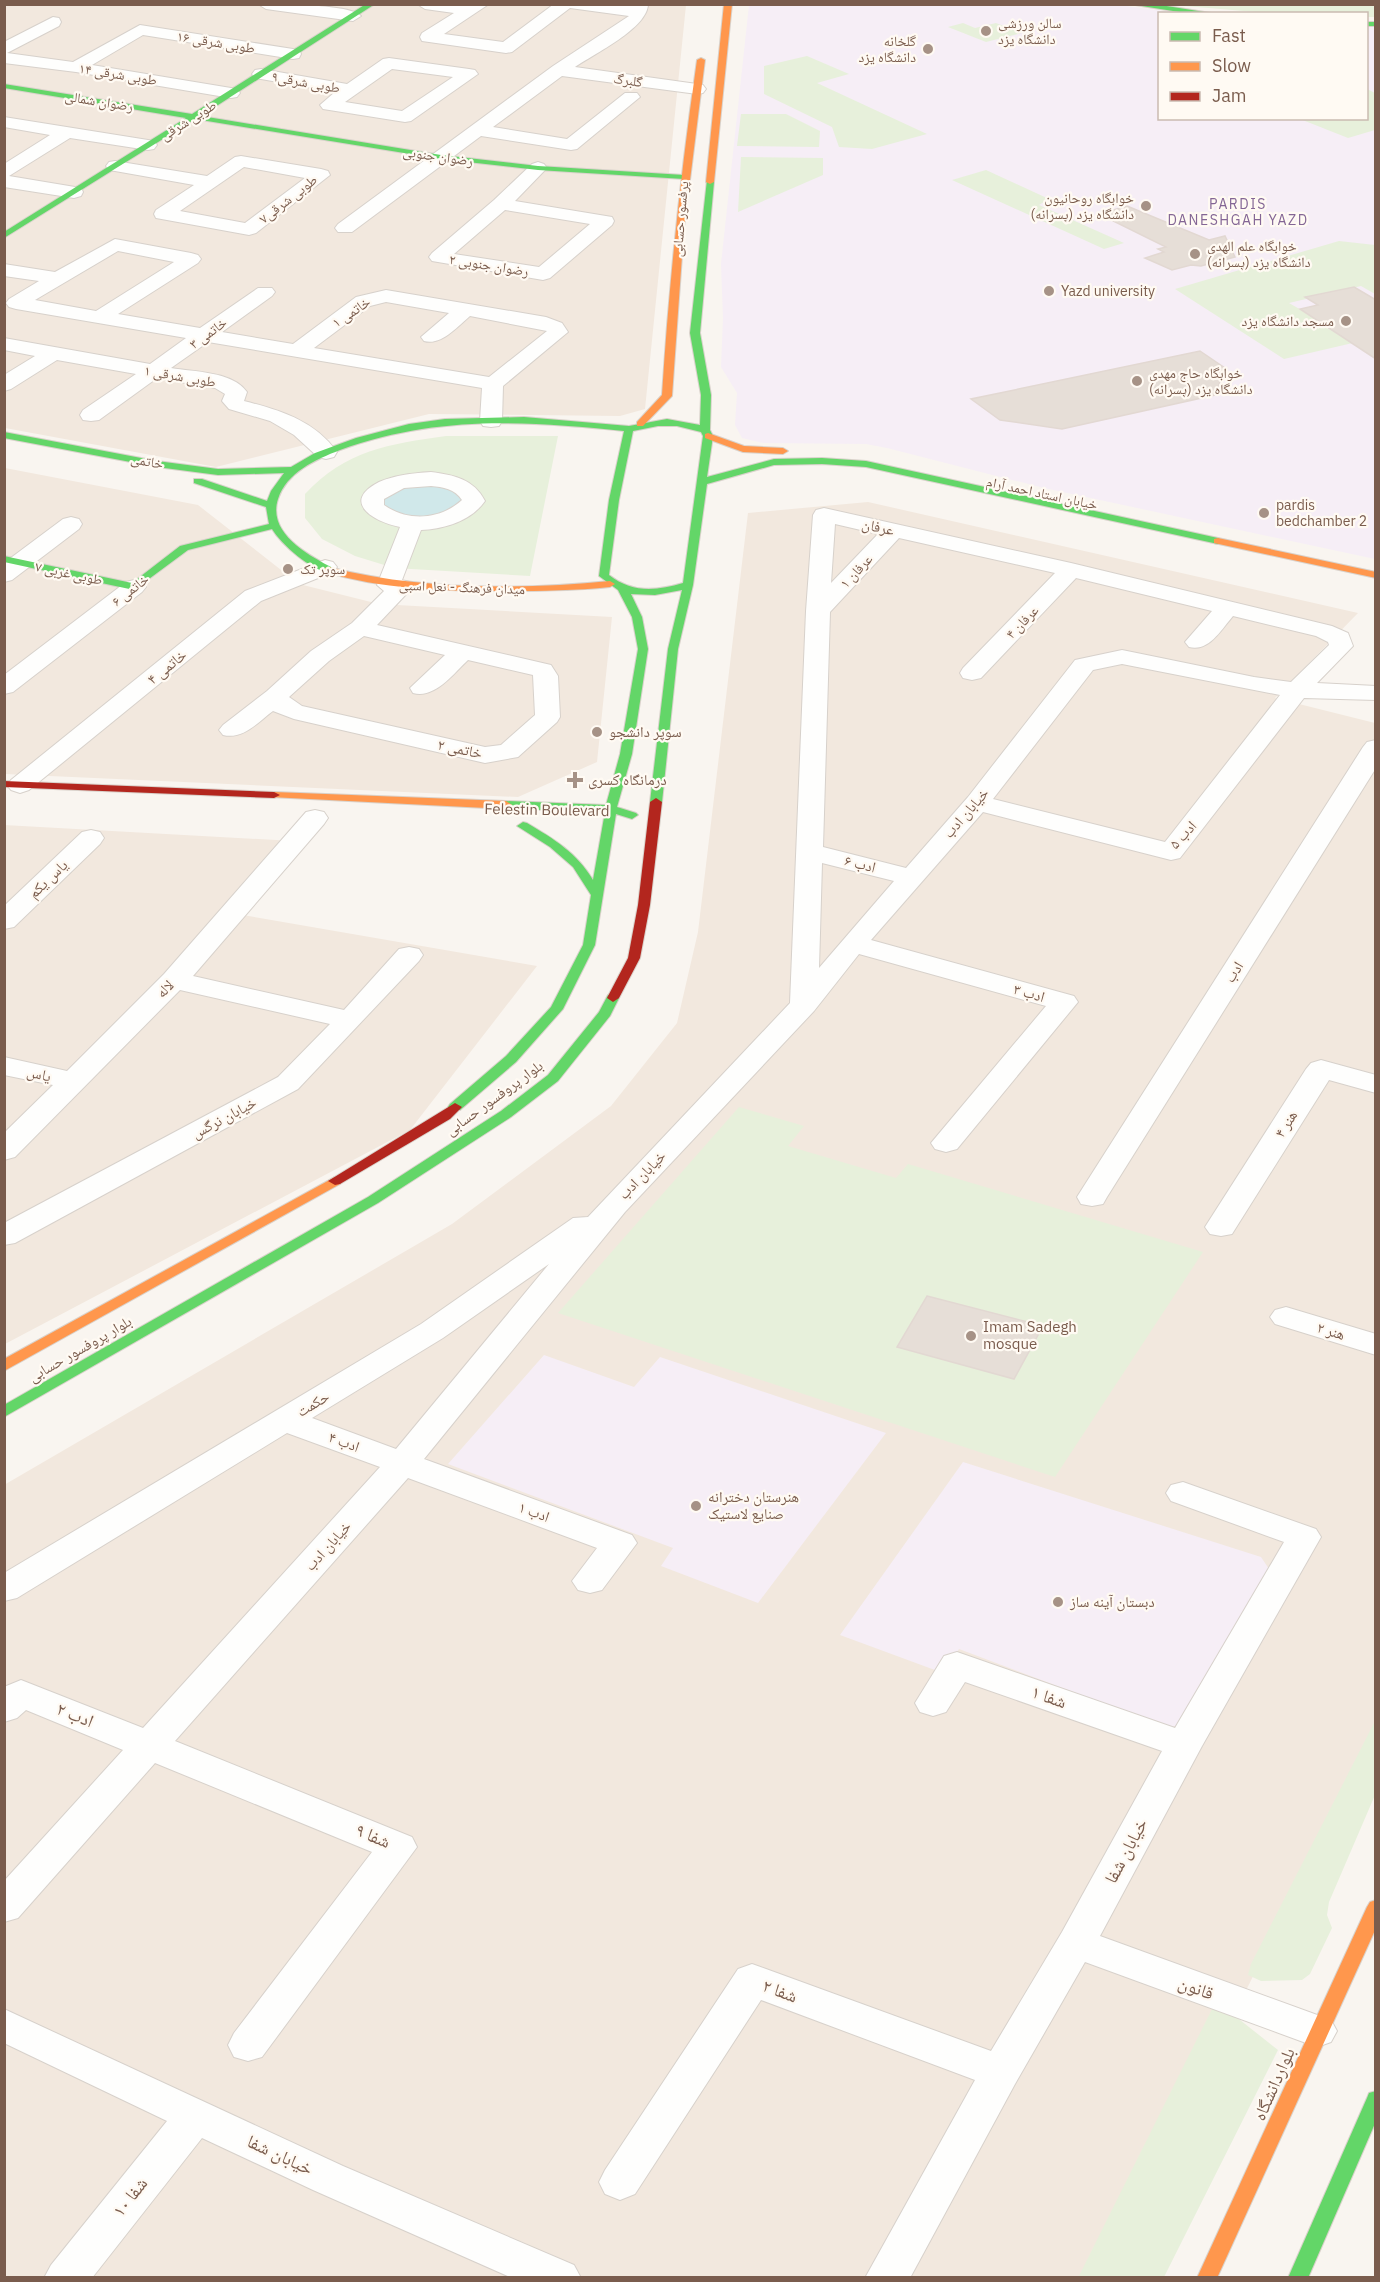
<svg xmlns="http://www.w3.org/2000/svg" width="1380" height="2282" viewBox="0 0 1380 2282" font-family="'IBM Plex Sans','Noto Naskh Arabic',sans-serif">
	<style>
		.residential { fill: #f2e8de }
		.education { fill: #f6eef6 }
		.green { fill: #e7f0db }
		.water { fill: #d0e8ea }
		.building { fill: #e6ded7; stroke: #e2d8d2; stroke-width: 1.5 }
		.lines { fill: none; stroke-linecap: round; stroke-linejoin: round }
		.street-casing { stroke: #d7d1cb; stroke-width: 2 }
		.fast-casing { stroke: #d9d2cb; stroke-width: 2 }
		.slow-casing { stroke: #d9d2cb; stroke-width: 2 }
		.jam-casing { stroke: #d9d2cb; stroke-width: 2 }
		.street { fill: #fefefd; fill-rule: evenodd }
		.fast { fill: #63d668; fill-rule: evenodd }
		.slow { fill: #ff974d; fill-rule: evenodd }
		.jam { fill: #b3261e; fill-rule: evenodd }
		.poi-dot { fill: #a69286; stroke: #fffaf3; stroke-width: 2 }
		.labels { text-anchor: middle; stroke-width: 4.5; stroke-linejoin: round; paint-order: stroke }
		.far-poi-label { font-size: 14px; fill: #7a5c4d; stroke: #fffaf3; text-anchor: start }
		.far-street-label { font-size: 14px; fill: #7a5c4d; stroke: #fffaf3 }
		.far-neighbourhood-label { font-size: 14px; letter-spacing: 1.5px; fill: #846695; stroke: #fffaf3 }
		.street-label { font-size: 15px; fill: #7a5c4d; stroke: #fffaf3 }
		.poi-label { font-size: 15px; fill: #7a5c4d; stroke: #fffaf3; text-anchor: start }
		.near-street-label { font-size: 18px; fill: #7a5c4d; stroke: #fffaf3 }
	</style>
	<rect width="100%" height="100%" fill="#f9f5f0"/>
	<path class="residential" d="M4,5h682l-41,404 -25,7 -191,-2 -213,53 -211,-39z
		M5,468l193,37 101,79 80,20 233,13 -15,145 -79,35 -513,-23z
		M868,502l490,111 -83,85 100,25v1007l-271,547h-1099l-1,-792 448,-261 159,-118 66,-83 21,-91 50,-419z
		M4,825l290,16 -69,71 312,54 -127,164 -405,214z"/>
	<path class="education" d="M1111,4l68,9 -19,1v104h206l1,-91h8v532l-331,-71 -157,-40 -21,-4 -103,-1 -21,-5 -7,-13 2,-32 -16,-26 2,-49 -2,-54 28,-259z
		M544,1355l90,32 26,-30 226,76 -128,170 -97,-37 12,-18 -225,-84z
		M963,1462l298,95 8,12 -79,152 -21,7 -210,-79 -16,24 -103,-38z"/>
	<path class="green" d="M1174,5h201v12h-8l-1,-3 -99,-1z
		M963,23l12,5 21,-5 26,10 -36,9 -38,-15z
		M807,56l42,18 -32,9 110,51 -55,15 -33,-2 -7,-20 -68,-33v-28z
		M1367,89l8,4v37l-27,8 -48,-19 66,-1z
		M741,114h45l34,17 -1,16 -82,-1z
		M741,157l82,1v17l-85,37z
		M986,170l63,29 -10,6 85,38 -20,6 -152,-69z
		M1339,241l36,4v49l-14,-8 -72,17 68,39 -73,17 -109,-70z
		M446,436h112l-28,140 -136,-8 -39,-12 -33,-17 -17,-21v-24c41,-44 84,-50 141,-58z
		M739,1107l65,19 -16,20 108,32 12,-14 295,88 -148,225 -497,-164z
		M1375,1721v74l-46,107 -2,13 5,13 -22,46 -8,6 -41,1 -13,-6 3,-11z
		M1216,2001l62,49 -114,227 -86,1z"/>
	<path class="water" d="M413,483l43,6 7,13c-33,17 -48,24 -82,3v-7z"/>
	<path class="building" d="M1127,206l82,34 16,-4 10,21 -34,9 -10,-1 -19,5 -27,-12 19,-6 -6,-3 8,-2 -67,-33z
		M1354,287l22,13v59l-76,-50 18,-4 -13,-8z
		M1200,351l25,17 -10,27 -153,34 -62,-9 -29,-21z
		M927,1296l116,30 -29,53 -117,-32z"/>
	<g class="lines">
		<g class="street-casing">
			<path id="street" d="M258,4c19,0 93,0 103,12l-8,5 -87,-12z
				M417,4h72l-45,30 59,8 51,-38h94c0,24 -54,50 -73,63l122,17 6,1 3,4 -3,4 -6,1 -135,-18 -69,51 74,12 58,-46h12l3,4 -63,52 -6,1 -90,-14 -129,96h-14l-3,-4 3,-4 215,-158 76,-50 -59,-8 -58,44 -6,1 -84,-12 -2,-4 2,-4 32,-20 -29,-4z
				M53,17l6,1 2,4 -2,4 -52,27 66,9 67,-37 153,24 6,1 2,4 -2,4 -6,1 -150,-24 -51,30 145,24 3,4 -3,4 -6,1 -155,-26 -72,-9v-21z
				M389,58l80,11 6,1 3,4 -67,47 -6,1 -82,-13 -3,-4 15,-13 -74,-13 -6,-1 -3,-4 3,-4 6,-1 86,15 36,-25zM392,69l61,8 -51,34 -57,-9z
				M4,117l144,23 6,1 3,4 -3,4 -6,1 -78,-12 -61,38 72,12 2,4 -2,4 -7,2 -70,-11v-23l46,-29 -46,-8z
				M241,156l80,13 7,2 2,4 -74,58 -7,2 -93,-17 -2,-4 2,-4 38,-25 -79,-14 -6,-1 -3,-4 3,-4 6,-1 92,15 28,-19zM244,167l61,11 -60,45 -65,-12z
				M538,162l6,2 3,4 -32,33 97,16 2,4 -2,4 -62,53 -7,2 -111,-19 -3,-4 3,-4 62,-53 38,-36zM505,210l85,14 -51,43 -85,-13z
				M115,239l76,14 7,2 3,4 -3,4 -80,51 82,14 58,-40h14l3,4 -3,4 -50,36 71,12 63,-47 30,-7 160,27 16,6 6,9 -65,54 -1,35 -3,5 -8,1 -8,-1 -3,-5 2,-33 -274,-46 -37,26c23,4 61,3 76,24l-3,9c35,9 70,19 93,51l-3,5 -8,2 -8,-2 -24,-22 -24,-14 -41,-12 -7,-8 3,-7 -10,-6 -58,-10 -58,42 -8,1 -8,-1 -3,-5 3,-5 53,-36 -79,-14 -46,29 -7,2v-16l31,-19 -31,-6v-12l146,26 36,-26 -170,-29 -7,-2 -3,-4 3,-4 30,-18 -35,-5v-12l51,8zM118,251l56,11 -78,49 -61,-11zM386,302l63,11 -28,24 3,4c17,5 33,-14 46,-25l77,15 -58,46 -175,-29 56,-42z
				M431,472c23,3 43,7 54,29 -14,20 -40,28 -64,29l-19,50 7,2 4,5 -36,38 174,40 7,11 2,41 -3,5 -39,35 -33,6 -191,-44 -21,-8c-15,11 -30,29 -50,24l-4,-5 4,-5 44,-34 44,-40 41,-28 32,-32 -7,-6 23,-58c-26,-5 -60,-25 -21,-45 16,-7 35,-9 52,-10zM431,486c12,1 24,3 31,14 -22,20 -54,22 -78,5v-6l20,-11zM364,636l81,19 -35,33 3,5c22,6 40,-19 55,-33l65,15 2,40 -34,30 -16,2 -183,-41 -13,-9 40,-36z
				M824,508l247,55 261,63 16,7 5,13 -36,37 59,3v14l-72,-2 -124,160 -9,2 -188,-48 -112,128 203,56 4,6 -121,147 -11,3 -11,-3 -4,-6 115,-137 -187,-52 -45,57 -189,201 -201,247 208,76 5,8 -35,47 -12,3 -12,-3 -6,-9 25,-33 -189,-70 -233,263 237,96 5,10 -155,210 -14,4 -14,-4 -6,-12 6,-12 138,-181 -217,-89 -137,155 -14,4v-41l119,-131 -97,-40 -9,8 -13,4v-35l17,-7 122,48 237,-261 -93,-34 -270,165 -13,3v-28l417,-249 152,-106 15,-1 202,-214 16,-392 7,-96 3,-5zM835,524l43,10 -47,49zM899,538l156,35 -92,95 -3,5 3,5 9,2 9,-2 95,-100 136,33 -27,31 4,5c20,5 32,-17 44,-31l83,20 12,6 1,3 -38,37 -37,-5 -132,-27 -47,10 -107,137 -62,71 -83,-21 7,-235zM1122,664l158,31 -115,147 -172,-43 100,-129zM822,863l72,18 -75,87zM549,1264l-153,185 -84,-31 131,-80z
				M71,517l8,2 3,5 -3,5 -67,51 -8,2v-19l59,-44z
				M325,560l8,2 4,5 -4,5 -72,29 -232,189 -9,3 -9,-3 -4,-5 4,-5 234,-189z
				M134,580l8,2 4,5 -4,5 -129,100 -9,2v-19l122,-93z
				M1376,740v28l-269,429 -4,7 -11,2 -11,-2 -4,-7 286,-450 4,-5z
				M315,810l9,2 4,6 -4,6 -131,152 151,34 55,-61 10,-2 10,2 4,6 -4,6 -121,128 -283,154 -11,2v-22l274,-146 52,-53 -150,-34 -165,167 -11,3v-27l49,-48 -49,-10v-18l63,14 97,-97 142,-162z
				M91,830l9,2 4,6 -4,6 -86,83 -10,2v-23l78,-74z
				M1321,1060l55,15v18l-47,-13 -97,154 -11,2 -11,-2 -5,-7 101,-158 5,-6z
				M1286,1307l90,27v21l-101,-31 -5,-7 5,-7z
				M1183,1482l133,47 5,8 -119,209 -102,190 231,84 6,11 -6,11 -14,5 -232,-85 -70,122 -105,194h-45l110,-198 -214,-80 -126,194 -15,6 -15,-6 -6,-12 6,-12 133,-201 14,-5 14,5 225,82 71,-119 100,-181 -197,-69 -19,30 -13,4 -13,-4 -5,-9 29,-47 13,-4 218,76 109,-186 -113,-41 -5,-8 5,-8z
				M4,2009l339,157 231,99 7,13h-69l-199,-88 -111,-52 -110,140h-48l7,-13 116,-144 -163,-78z"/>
		</g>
		<g class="fast-casing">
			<path id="fast" d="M366,4h9l-174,112 240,39 97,11 146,9 4,2 -4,2 -146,-9 -97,-11 -246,-40 -191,119v-6l182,-114 -182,-30v-4l188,30z
				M1129,4h25l63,10h-25z
				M1366,22h10v4h-10z
				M707,180l7,2 -14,151 11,62 -1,35 3,6 -6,41 67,-18 48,-1 44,3 352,77 5,3 -5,3 -352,-77 -44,-3 -48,1 -67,19 -14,101 -15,64 -16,153 -6,4 -6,-4 18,-153 14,-59 -27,5 -24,-1 11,23 6,32 -16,105 -15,53 19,6 2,2 -6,4 -16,-5 -21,131 -32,64 -47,53 -56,48h-10l-2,-3 2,-3 56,-48 45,-49 32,-62 8,-50 -18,-28 -23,-20 -33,-21 6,-4 4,1c27,16 50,30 66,57l12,-68 -99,-3 -6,-4 6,-4 100,4 14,-51 18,-105 -6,-32 -14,-27 -19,-14 10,-76 15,-69c-101,-10 -187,-16 -284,19 -25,10 -53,22 -62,49 -11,34 30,56 55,69v4c-18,3 -52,-28 -61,-43l-84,21 -54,40 -130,-28v-6l128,27 48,-37 89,-22 -3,-17 -72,-24v-4h8l65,22 4,-10 13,-18 -66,2 -61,-8 -153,-29v-6l153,29 61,8 73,-2 24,-14 41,-15 53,-14 36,-5 79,-2 105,9 38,-7 33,6 1,-30 -11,-62zM658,426h19l24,6 2,4 -20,147c-27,8 -51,10 -74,-8l10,-75 14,-69z
				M613,994l6,4 -9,18 -52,65 -47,36 -133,86 -374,214v-12l364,-208 133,-86 47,-36 51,-63 9,-17z
				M1376,2091v30l-68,157h-20l79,-180 2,-5z"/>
		</g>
		<g class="slow-casing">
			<path id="slow" d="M724,4h8l-18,178 -4,2 -4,-2z
				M701,58l4,2 -21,168 -12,168 -29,30h-6v-4l25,-27c7,-112 19,-224 35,-335z
				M708,433l36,13 39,2 5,3 -5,3 -40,-2 -38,-14v-4z
				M1218,538l158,34v6l-162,-35v-4z
				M329,567c89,23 190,23 281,14l5,3 -5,3c-37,4 -74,4 -111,4 -59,0 -117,-2 -174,-19v-4z
				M274,792l232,9 6,4 -6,4 -236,-12 -2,-2z
				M335,1177l7,4 -2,3 -336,187v-12z
				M1376,1900v28l-159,350h-20l170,-371 3,-5z"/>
		</g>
		<g class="jam-casing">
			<path id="jam" d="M4,781l270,11 6,3 -6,3 -270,-11z
				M656,798l6,4 -12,103 -10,53 -21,40 -6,4 -6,-4 21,-40 10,-53 12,-103z
				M455,1103l7,4 -12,12 -110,65 -5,1 -7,-4z"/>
		</g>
		<use href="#street" class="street"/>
		<use href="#fast" class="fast"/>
		<use href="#slow" class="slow"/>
		<use href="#jam" class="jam"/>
	</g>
	<g class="poi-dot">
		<circle cx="986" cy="31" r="6"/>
		<circle cx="928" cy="49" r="6"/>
		<circle cx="1146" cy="206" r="6"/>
		<circle cx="1195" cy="254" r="6"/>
		<circle cx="1049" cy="291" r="6"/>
		<circle cx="1346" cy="321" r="6"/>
		<circle cx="1137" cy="381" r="6"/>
		<circle cx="1264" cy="513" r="6"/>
		<circle cx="288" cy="569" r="6"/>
		<circle cx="597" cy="732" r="6"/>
		<path d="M572 771h6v6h6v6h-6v6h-6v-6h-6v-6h6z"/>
		<circle cx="971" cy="1336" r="6"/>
		<circle cx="696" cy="1506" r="6"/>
		<circle cx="1058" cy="1602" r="6"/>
	</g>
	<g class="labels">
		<g class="far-poi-label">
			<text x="998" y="28">سالن ورزشی<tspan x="998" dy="16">دانشگاه یزد</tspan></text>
			<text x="916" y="46" text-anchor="end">گلخانه<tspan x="916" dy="16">دانشگاه یزد</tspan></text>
			<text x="1134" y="203" text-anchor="end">خوابگاه روحانیون<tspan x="1134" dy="16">(پسرانه) دانشگاه یزد</tspan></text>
			<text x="1207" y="251">خوابگاه علم الهدی<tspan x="1207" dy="16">(پسرانه) دانشگاه یزد</tspan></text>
			<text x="1061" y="296">Yazd university</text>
			<text x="1334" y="326" text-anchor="end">مسجد دانشگاه یزد</text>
			<text x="1149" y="378">خوابگاه حاج مهدی<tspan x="1149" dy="16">(پسرانه) دانشگاه یزد</tspan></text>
			<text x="1276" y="510">pardis<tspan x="1276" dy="16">bedchamber 2</tspan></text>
			<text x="300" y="574">سوپر تک</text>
		</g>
		<g class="far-street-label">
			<text transform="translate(216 42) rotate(9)" y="5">طوبی شرقی ۱۶</text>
			<text transform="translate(118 74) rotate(9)" y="5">طوبی شرقی ۱۴</text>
			<text transform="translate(628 80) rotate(8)" y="5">گلبرگ</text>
			<text transform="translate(306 82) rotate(10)" y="5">طوبی شرقی۹</text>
			<text transform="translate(99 101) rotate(9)" y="5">رضوان شمالی</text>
			<text transform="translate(188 120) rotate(-32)" y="5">طوبی شرقی</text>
			<text transform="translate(438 156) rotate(8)" y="5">رضوان جنوبی</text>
			<text transform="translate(288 199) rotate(-38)" y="5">طوبی شرقی۷</text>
			<text transform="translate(680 219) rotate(-85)" y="5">پرفسور حسابی</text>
			<text transform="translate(489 265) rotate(9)" y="5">رضوان جنوبی ۲</text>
			<text transform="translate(351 312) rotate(-34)" y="5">خاتمی ۱</text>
			<text transform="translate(208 333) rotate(-36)" y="5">خاتمی ۳</text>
			<text transform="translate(180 376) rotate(10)" y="5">طوبی شرقی ۱</text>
			<text transform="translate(147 461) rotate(10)" y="5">خاتمی</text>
			<text transform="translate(1042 493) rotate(12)" y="5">خیابان استاد احمد آرام</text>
			<text transform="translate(856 571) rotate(-47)" y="5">عرفان ۱</text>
			<text transform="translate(69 573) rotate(12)" y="5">طوبی غربی ۷</text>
			<text transform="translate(462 587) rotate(2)" y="5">میدان فرهنگ - نعل اسبی</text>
			<text transform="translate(130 590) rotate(-38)" y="5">خاتمی ۶</text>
			<text transform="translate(1022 622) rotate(-46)" y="5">عرفان ۴</text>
		</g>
		<g class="far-neighbourhood-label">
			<text x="1238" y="209">PARDIS<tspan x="1238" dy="16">DANESHGAH YAZD</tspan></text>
		</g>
		<g class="street-label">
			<text transform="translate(878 527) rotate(12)" y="5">عرفان</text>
			<text transform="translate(167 667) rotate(-39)" y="5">خاتمی ۴</text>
			<text transform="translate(460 749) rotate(12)" y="5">خاتمی ۲</text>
			<text transform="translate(547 810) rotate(1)" y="5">Felestin Boulevard</text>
			<text transform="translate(966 813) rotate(-49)" y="5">خیابان ادب</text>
			<text transform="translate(1183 835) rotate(-48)" y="5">ادب ۵</text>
			<text transform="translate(860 864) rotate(14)" y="5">ادب ۶</text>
			<text transform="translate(48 879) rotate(-44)" y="5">یاس یکم</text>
			<text transform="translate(1234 972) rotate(-58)" y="5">ادب</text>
			<text transform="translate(165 989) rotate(-45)" y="5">لاله</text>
			<text transform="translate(1029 993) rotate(16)" y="5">ادب ۳</text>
			<text transform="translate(39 1074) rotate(13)" y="5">یاس</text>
			<text transform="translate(494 1098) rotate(-36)" y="5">بلوار پروفسور حسابی</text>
			<text transform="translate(224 1118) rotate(-28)" y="5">خیابان نرگس</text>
			<text transform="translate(1286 1124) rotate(-58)" y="5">هنر ۴</text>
			<text transform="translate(642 1175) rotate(-46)" y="5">خیابان ادب</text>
			<text transform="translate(1331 1331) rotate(17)" y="5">هنر ۲</text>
			<text transform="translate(80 1349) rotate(-30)" y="5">بلوار پروفسور حسابی</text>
			<text transform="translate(313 1404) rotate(-31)" y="5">حکمت</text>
			<text transform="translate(344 1442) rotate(20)" y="5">ادب ۴</text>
			<text transform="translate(534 1512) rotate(20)" y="5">ادب ۱</text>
			<text transform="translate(328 1546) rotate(-48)" y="5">خیابان ادب</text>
		</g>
		<g class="poi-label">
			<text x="609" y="737">سوپر دانشجو</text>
			<text x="588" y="785">درمانگاه کسری</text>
			<text x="983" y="1332">Imam Sadegh<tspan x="983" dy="17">mosque</tspan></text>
			<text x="708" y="1502">هنرستان دخترانه<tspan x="708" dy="17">صنایع لاستیک</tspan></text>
			<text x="1070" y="1607">دبستان آینه ساز</text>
		</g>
		<g class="near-street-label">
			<text transform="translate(1049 1697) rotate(19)" y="6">شفا ۱</text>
			<text transform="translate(75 1715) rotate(22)" y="6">ادب ۲</text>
			<text transform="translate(373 1836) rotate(23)" y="6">شفا ۹</text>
			<text transform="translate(1126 1851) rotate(-62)" y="6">خیابان شفا</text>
			<text transform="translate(1196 1988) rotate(20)" y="6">قانون</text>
			<text transform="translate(780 1991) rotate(20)" y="6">شفا ۲</text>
			<text transform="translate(1274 2084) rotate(-66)" y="6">بلواردانشگاه</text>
			<text transform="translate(280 2155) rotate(25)" y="6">خیابان شفا</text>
			<text transform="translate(130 2197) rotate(-52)" y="6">شفا ۱۰</text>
		</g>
	</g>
	<rect width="1380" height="2282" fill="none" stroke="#7a5c4d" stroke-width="12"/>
	<rect x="1158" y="12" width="210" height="108" fill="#fffaf3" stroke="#cabbb1" stroke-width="1.5"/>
	<rect x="1170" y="32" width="30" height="9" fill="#63d668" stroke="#cabbb1" stroke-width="1.5"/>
	<text x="1212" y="42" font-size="18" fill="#7a5c4d">Fast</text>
	<rect x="1170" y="62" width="30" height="9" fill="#ff974d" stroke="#cabbb1" stroke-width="1.5"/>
	<text x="1212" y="72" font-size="18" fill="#7a5c4d">Slow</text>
	<rect x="1170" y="92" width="30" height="9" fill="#b3261e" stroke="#cabbb1" stroke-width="1.5"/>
	<text x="1212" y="102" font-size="18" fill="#7a5c4d">Jam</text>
</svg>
